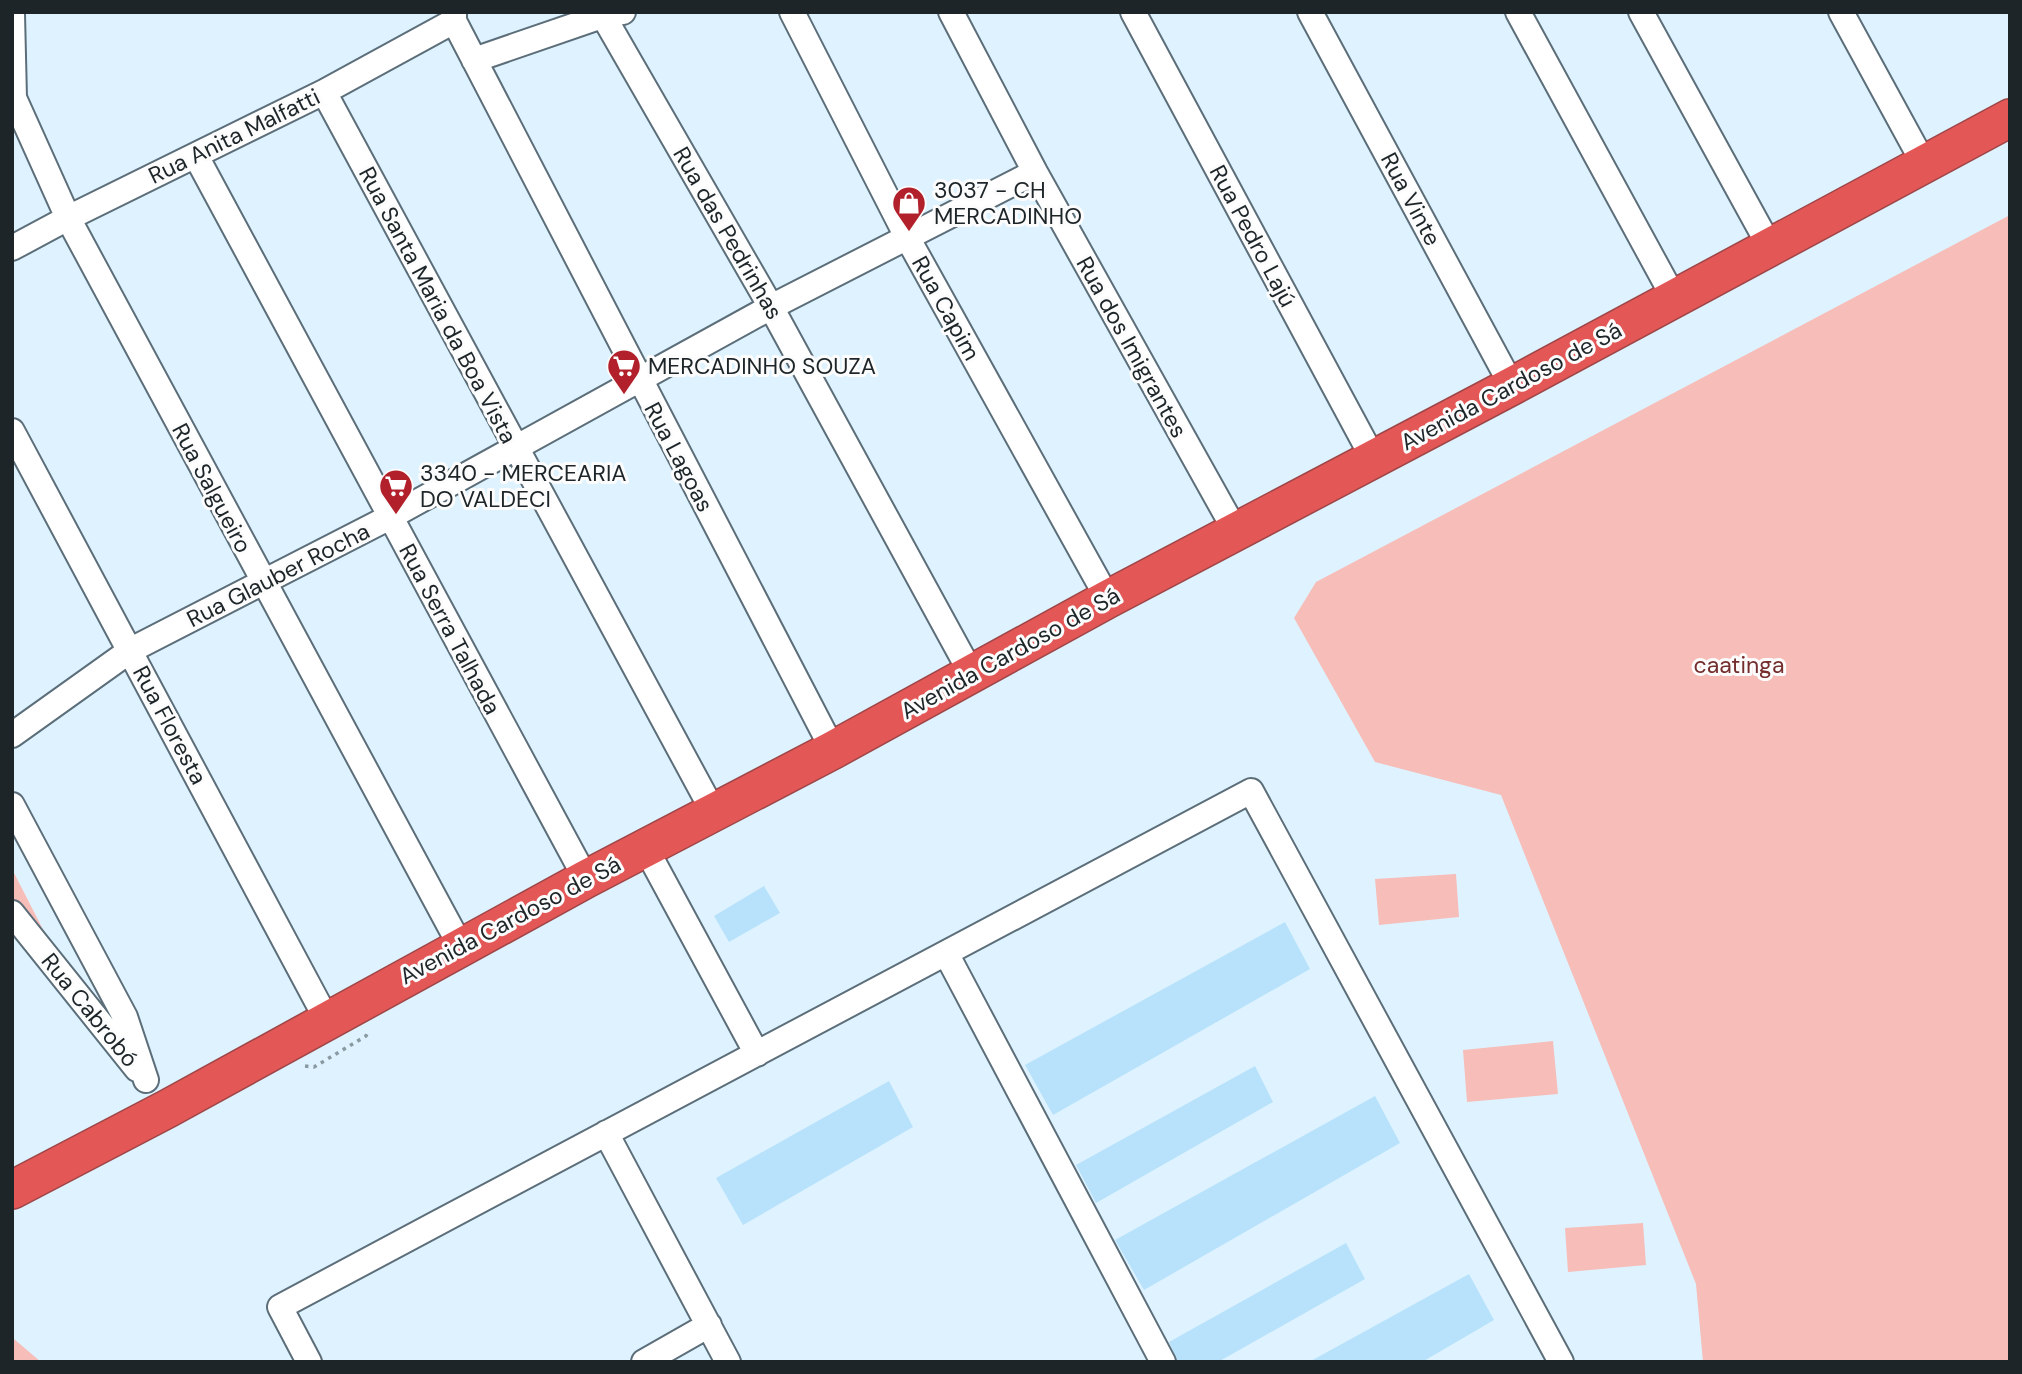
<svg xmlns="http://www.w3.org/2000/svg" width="2022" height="1374" viewBox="0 0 2022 1374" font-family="'DM Sans',sans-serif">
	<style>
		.green { fill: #f7bdb8 }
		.building { fill: #b8e2fb }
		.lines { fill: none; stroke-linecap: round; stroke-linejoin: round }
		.minor-casing { stroke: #5c6e79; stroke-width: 28 }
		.highway-casing { stroke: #9e4647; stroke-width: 40 }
		.path { stroke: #8a9aa2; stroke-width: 3.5; stroke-dasharray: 3.5 5; stroke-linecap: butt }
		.minor { stroke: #fff; stroke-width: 24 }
		.highway { stroke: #e45757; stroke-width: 37 }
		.labels { text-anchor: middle; stroke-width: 6; stroke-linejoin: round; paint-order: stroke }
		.street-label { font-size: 23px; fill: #1d2529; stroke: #fcfcfc }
		.poi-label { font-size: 23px; fill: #1d2529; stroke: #fcfcfc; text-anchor: start }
		.park-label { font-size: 23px; fill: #742e2d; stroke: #fcfcfc }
	</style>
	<rect width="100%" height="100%" fill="#def3ff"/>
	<path class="green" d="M2010,215v1147h-307l-7,-78 -195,-489 -126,-33 -81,-144 22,-36z
		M12,869l59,115 -59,-79z
		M1456,874l3,43 -80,8 -4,-46z
		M1553,1041l5,53 -91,8 -4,-52z
		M1643,1223l3,42 -78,7 -3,-44z
		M12,1338l2,1 27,23h-29z"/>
	<path class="building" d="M764,886l16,27 -51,29 -15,-26z
		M1285,922l25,47 -257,146 -28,-50z
		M1255,1066l18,36 -177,101 -20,-38z
		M889,1081l24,46 -170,98 -27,-47z
		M1375,1096l25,47 -256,147 -29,-50z
		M1346,1243l19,36 -147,83h-40l-9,-20z
		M1469,1274l25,46 -72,42h-113z"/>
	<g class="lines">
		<g class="minor-casing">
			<path id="minor" d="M454,12v9l379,729
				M601,12l170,295 200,366
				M792,12l115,225 201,362
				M951,12l84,160 201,360
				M1133,12l241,448
				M1310,12l202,374
				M1518,12l156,286
				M1641,12l129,235
				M1841,12l83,152
				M12,14l2,84 54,120 393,729
				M474,60l128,-44 21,-4
				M324,92l390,721
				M196,156l390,723
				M12,248l56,-30 256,-126 130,-71
				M12,431l315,589
				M12,735l119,-85 259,-133 381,-210 264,-135
				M12,805l113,212 21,63
				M645,847l112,207
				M12,913l125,156
				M947,955l216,407
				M606,1133l122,229
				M309,1362l-29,-55c323,-173 648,-342 971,-516l310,571
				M644,1362l65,-37"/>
		</g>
		<g class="highway-casing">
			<path id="highway" d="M12,1190l155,-81 419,-230 247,-129 275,-151 404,-213 498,-268"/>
		</g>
		<path class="path" d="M305,1066l9,1 52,-31 3,-6"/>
		<use href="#minor" class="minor"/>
		<use href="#highway" class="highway"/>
	</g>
	<defs>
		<g id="shop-pin" transform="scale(1.75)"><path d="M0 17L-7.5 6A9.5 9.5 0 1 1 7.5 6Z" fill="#b2202b" stroke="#fcfcfc"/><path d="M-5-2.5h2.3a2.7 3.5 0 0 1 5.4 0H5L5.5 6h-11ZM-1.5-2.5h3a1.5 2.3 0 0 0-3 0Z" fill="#fff"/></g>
		<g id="supermarket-pin" transform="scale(1.75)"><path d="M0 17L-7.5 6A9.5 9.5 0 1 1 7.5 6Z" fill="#b2202b" stroke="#fcfcfc"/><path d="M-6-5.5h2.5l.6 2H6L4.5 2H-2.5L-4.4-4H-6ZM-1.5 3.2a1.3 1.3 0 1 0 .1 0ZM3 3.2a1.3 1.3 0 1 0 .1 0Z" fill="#fff"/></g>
	</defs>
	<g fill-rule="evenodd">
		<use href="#shop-pin" x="909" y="203"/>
		<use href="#supermarket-pin" x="624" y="366"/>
		<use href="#supermarket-pin" x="396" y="486"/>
	</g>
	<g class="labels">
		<g class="street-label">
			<text transform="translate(234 136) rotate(-26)" y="8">Rua Anita Malfatti</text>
			<text transform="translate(1411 199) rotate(62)" y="8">Rua Vinte</text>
			<text transform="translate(728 233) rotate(60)" y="8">Rua das Pedrinhas</text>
			<text transform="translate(1253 236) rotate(62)" y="8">Rua Pedro Lajú</text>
			<text transform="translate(438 305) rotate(62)" y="8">Rua Santa Maria da Boa Vista</text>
			<text transform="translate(946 308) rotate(61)" y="8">Rua Capim</text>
			<text transform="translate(1132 347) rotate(61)" y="8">Rua dos Imigrantes</text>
			<text transform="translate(1511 386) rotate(-28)" y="8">Avenida Cardoso de Sá</text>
			<text transform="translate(679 457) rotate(62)" y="8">Rua Lagoas</text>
			<text transform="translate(212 488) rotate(62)" y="8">Rua Salgueiro</text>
			<text transform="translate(278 575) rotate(-27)" y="8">Rua Glauber Rocha</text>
			<text transform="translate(450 629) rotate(62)" y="8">Rua Serra Talhada</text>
			<text transform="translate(1010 653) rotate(-29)" y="8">Avenida Cardoso de Sá</text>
			<text transform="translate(170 725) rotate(62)" y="8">Rua Floresta</text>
			<text transform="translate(510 920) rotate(-28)" y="8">Avenida Cardoso de Sá</text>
			<text transform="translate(90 1010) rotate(51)" y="8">Rua Cabrobó</text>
		</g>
		<g class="poi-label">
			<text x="934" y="198">3037 - CH<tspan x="934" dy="26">MERCADINHO</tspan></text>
			<text x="648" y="374">MERCADINHO SOUZA</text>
			<text x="420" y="481">3340 - MERCEARIA<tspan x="420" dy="26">DO VALDECI</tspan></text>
		</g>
		<g class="park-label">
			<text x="1739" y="673">caatinga</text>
		</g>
	</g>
	<rect width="2022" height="1374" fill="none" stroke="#1d2529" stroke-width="28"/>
</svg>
